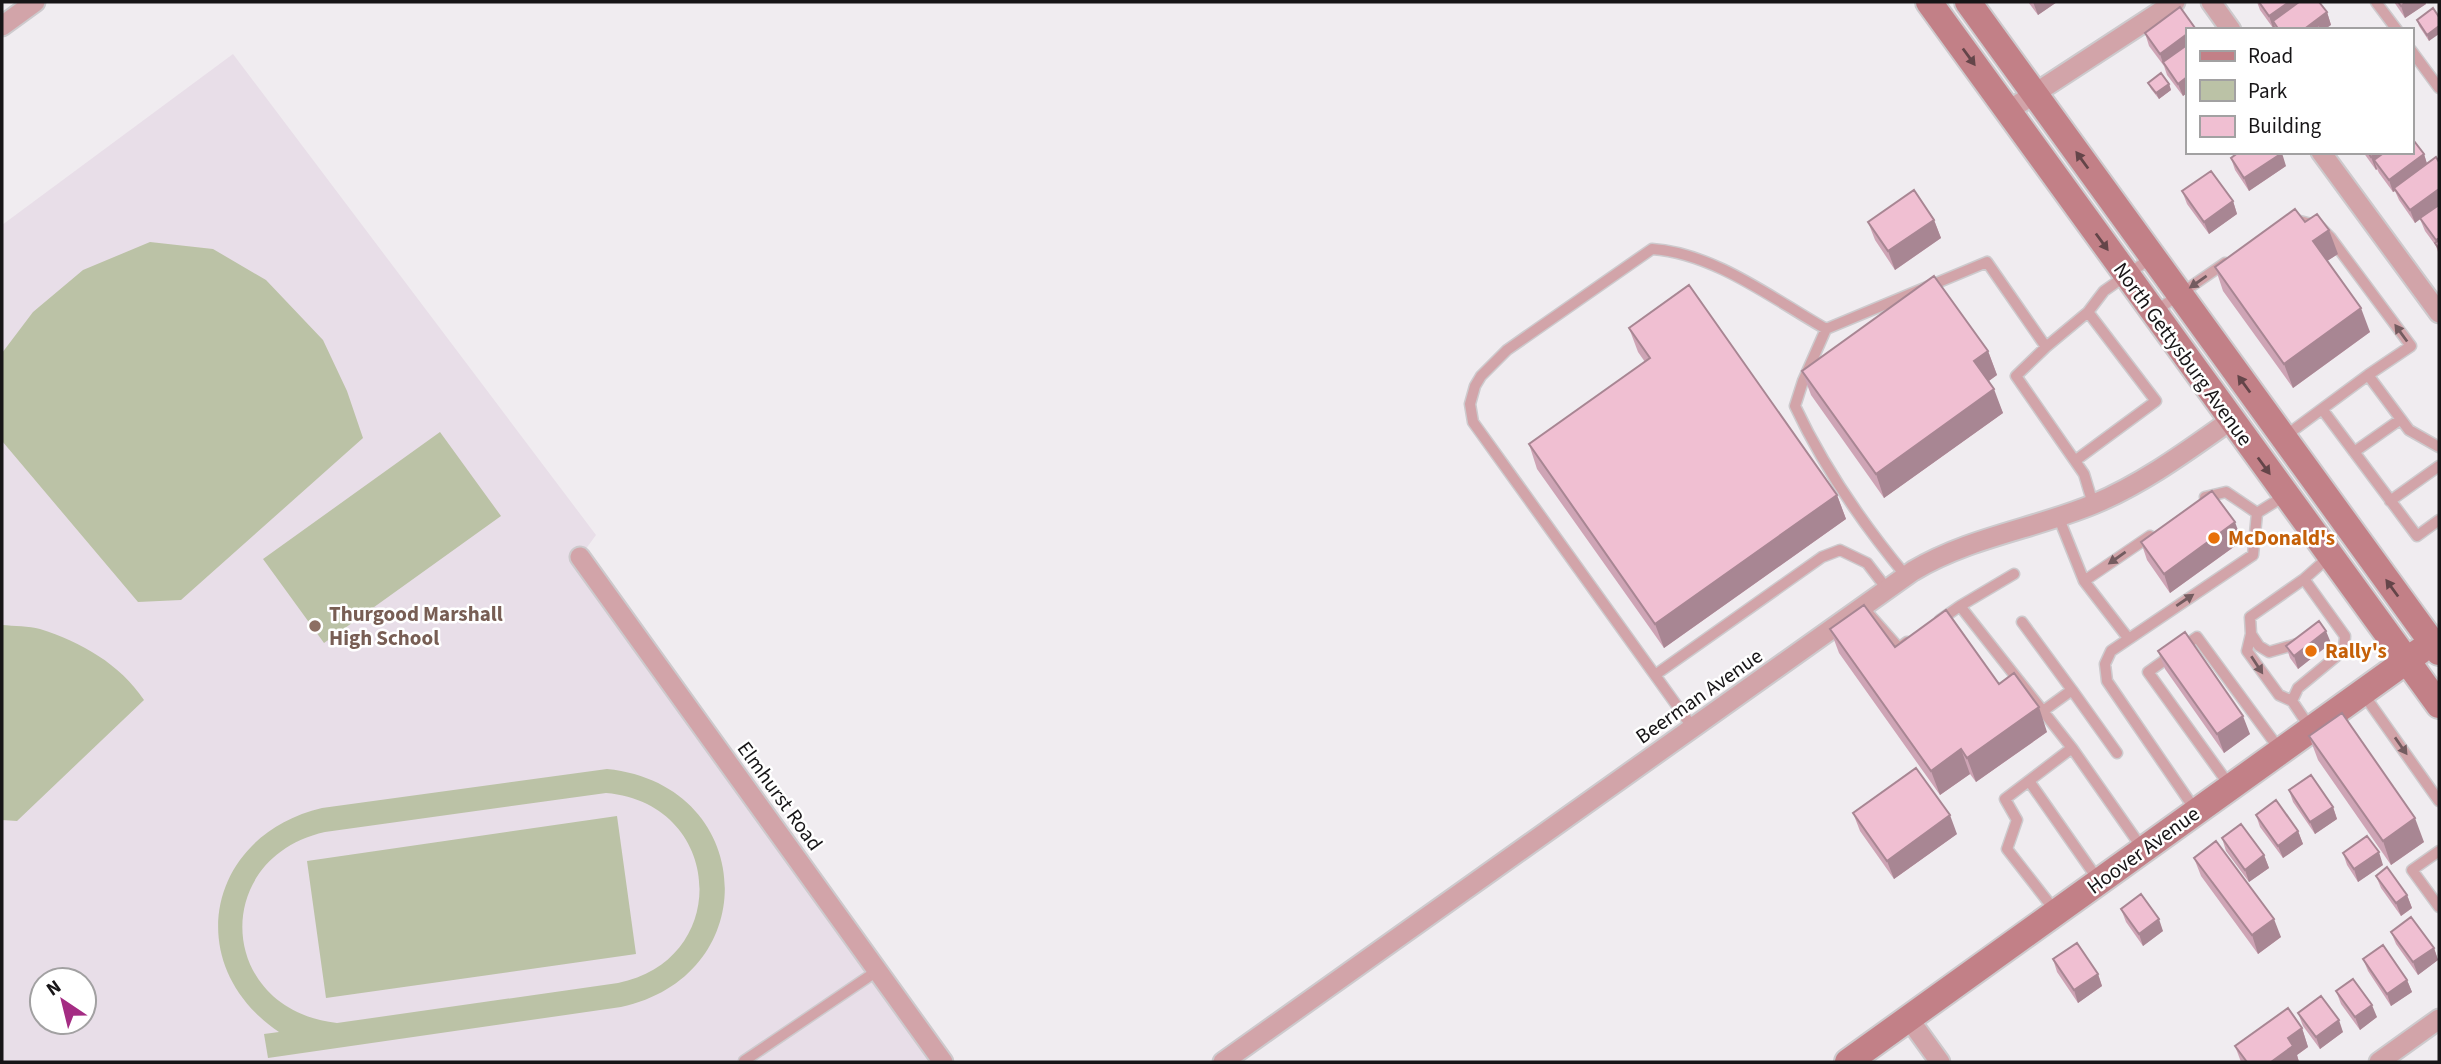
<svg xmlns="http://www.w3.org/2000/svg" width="2441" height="1064" viewBox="0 0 2441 1064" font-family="'Source Sans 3',sans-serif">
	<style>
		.built { fill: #e8dee8; fill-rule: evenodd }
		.green { fill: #bbc2a6; fill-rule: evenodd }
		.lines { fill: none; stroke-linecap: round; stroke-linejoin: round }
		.lane-casing { stroke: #cdcacd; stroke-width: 13 }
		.street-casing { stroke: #cdcacd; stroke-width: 23 }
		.secondary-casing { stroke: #cdcacd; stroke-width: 30 }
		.lane { stroke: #d2a4a9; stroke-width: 10 }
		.street { stroke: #d2a4a9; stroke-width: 19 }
		.secondary { stroke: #c28087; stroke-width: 26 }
		.wall { fill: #cea4b5 }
		.shaded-wall { fill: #a88693 }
		.building { fill: #f0bfd2; stroke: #a88693; stroke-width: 2 }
		.oneway { fill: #644549 }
		.oneway2 { fill: #745c60 }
		.food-dot { fill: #e8710a; stroke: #fff; stroke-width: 2.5 }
		.education-dot { fill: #8d6e63; stroke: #fff; stroke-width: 2.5 }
		.labels { text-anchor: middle; stroke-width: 5; stroke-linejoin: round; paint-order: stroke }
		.street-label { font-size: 21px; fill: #171517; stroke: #fff }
		.food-label { font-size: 21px; font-weight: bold; fill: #c56008; stroke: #fff; text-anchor: start }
		.education-label { font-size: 21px; font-weight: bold; fill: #785e54; stroke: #fff; text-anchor: start }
	</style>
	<rect width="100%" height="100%" fill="#f0ecf0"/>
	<path class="built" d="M233,54l363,481 -16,22 363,505h-941v-837zM42,980h42v42h-42z"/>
	<path class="green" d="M150,242l63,7 53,31 57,60 24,51 16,47 -182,162 -43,2 -136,-161v-88l31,-41 50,-42z
		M440,432l61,84 -177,127 -61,-84z
		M2,625c12,1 27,1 38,4 41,13 80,35 104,71l-127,121 -15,-1z
		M607,769c149,15 160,206 14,238l-353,51 -4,-24 15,-2c-99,-67 -72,-197 43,-224zM606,793c118,10 127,167 12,190l-281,40c-120,-13 -128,-165 -12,-191z
		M617,816l19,138 -310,44 -19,-137z"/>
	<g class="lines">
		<g class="lane-casing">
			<path id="lane" d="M2376,2l21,28
				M2411,50l28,38
				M2292,219l27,7 11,11 81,109 -43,29
				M2154,312l71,-49
				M1826,329l-23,52 -8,25c29,62 67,117 111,170
				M2046,347l-30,29 68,98 9,30
				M2322,409l95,127 22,-16
				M2284,437l84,-62 41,55 30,17
				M2354,452l47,-33
				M2076,460l80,-59 -68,-89
				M2205,497l21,-5 31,21
				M2390,501l49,-35
				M2257,513l29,-18
				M2058,516l26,65 44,57
				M2084,581l66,-45
				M1960,606l54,-32
				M1869,614l30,34 8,-6
				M1940,620l20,-14 112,142 -67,51 12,21 -10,29 49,63
				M2022,622l50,68 -29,21
				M2251,634l8,12 10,6 28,-8
				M1655,675l167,-118 18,-7 27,13 20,26
				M2072,690l45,63
				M2362,692l77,109
				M2292,701l6,-13 46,-38 1,-14 -41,-57
				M1693,728l-220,-306 -3,-18 5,-18 6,-10 26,-26 145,-101c62,4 121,50 174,80l161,-67 59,85 42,-35 16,-21 47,-33
				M2311,729l-19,-28 -13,-6 -32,-44 4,-17 -1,-17 54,-38 26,-23
				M2072,748l70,100
				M2029,781l70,100
				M2230,786l-82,-114 49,-35 83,113
				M2196,811l-89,-130 -2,-17 6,-13 142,-96 4,-42
				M2439,851l-27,19 27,37
				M744,1061l133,-90"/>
		</g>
		<g class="street-casing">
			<path id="street" d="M2211,2l20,28
				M2,26l33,-24
				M2008,111l167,-109
				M2321,152l118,161
				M580,557l363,505
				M1909,1019l31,43
				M1223,1062l690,-491c57,-34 121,-42 181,-67 50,-21 93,-53 137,-84
				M2379,1062l60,-43"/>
		</g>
		<g class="secondary-casing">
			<path id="secondary" d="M1929,2l510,703
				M1968,2l471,650
				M1848,1062l572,-411"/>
		</g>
		<use href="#lane" class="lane"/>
		<use href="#street" class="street"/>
		<use href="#secondary" class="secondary"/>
	</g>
	<path class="wall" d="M2028,2h29l-19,13z
		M2257,2h62l8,10 4,13 -55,5 -1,-3 -2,1 -13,-18z
		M2394,2h31l1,2 -21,14z
		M2439,17l-10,24 -10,-15 -2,-6z
		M2195,28l1,2h-9v63l-4,3 -16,-21 -3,-9 -15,-20 -4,-13z
		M2148,83l21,1 2,6 -12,9 -8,-10z
		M2363,152h48l13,2 3,10 12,-2v93l-3,-9 -11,-15 -5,-12 -5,4 -16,-23 -4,-9 -2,1 -14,-19 -2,-4 -1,1z
		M2231,158l55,8 -37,25 -14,-21z
		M2182,191l51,10 4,13 -28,20 -22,-30z
		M1934,220l7,18 -46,32 -20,-30 -7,-18z
		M2305,222l33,32 -11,7 43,71 -77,56 -70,-97 -8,-24z
		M1629,328l208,167 9,24 -182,129 -127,-179 -8,-25 116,-82 -7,-10z
		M1988,351l9,24 -8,6 14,32 -119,85 -73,-103 -9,-24z
		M2242,541l-72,52 -23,-33 -6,-18z
		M1830,629l65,18 104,37 48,48 -71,50 -6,-8 -30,21 -101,-142z
		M2331,643l-33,26 -8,-11 -4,-12z
		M2158,651l92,83 -26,19 -59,-84z
		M2309,736l115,106 -33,23 -73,-105z
		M2289,790l44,17 4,12 -22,15 -22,-32z
		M1853,813l104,21 -63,45 -34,-48z
		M2256,815l42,16 5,13 -20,14 -23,-31z
		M2222,838l42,17 5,13 -20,14 -23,-31z
		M2343,853l40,12 -25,17 -11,-17z
		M2194,858l87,79 -23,17 -57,-78z
		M2376,876l31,19 5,13 -11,8 -20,-28z
		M2121,909l42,22 -20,15 -17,-24z
		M2391,932l43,16 4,12 -20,15 -22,-31z
		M2053,959l45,15 4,12 -24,17 -21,-31z
		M2363,959l44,21 5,12 -21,14 -23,-35z
		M2336,991l41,26 -17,13 -19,-26z
		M2298,1013l45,19 -23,17 -17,-23z
		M2302,1028l6,19 -11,8 2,7h-58l-6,-16z"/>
	<path class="shaded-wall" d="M2033,2h24l-19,13z
		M2289,2h22l-38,19 2,6 -2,1 -4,-12z
		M2406,2h19l1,2 -21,14 -4,-12z
		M2327,12l4,13 -7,5h-21z
		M2439,26v8l-10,7 -2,-6z
		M2187,34v15l-24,13 1,4 -4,-12z
		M2187,77v16l-4,3 -5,-12z
		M2169,84l2,6 -12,9 -3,-6z
		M2378,152h22l-26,8 3,9 -1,1 -5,-13z
		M2282,153l4,13 -37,25 -5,-13z
		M2424,154l4,13 -34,21 1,3 -2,1 -4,-12z
		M2439,189v16l-24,18 -5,-13z
		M2233,201l4,13 -28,20 -5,-12z
		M1934,220l7,18 -46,32 -7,-19z
		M2329,230l9,24 -17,11 -8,-24z
		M2361,308l9,24 -77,56 -9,-24z
		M1988,351l9,24 -14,10 -9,-24z
		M1994,389l9,24 -119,85 -8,-24z
		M1837,495l9,24 -182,129 -9,-24z
		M2235,522l7,19 -72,52 -6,-19z
		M2326,631l5,12 -33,26 -4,-13z
		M2039,707l8,25 -71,50 -9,-24z
		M2243,716l7,18 -26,19 -7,-19z
		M1961,749l9,25 -30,21 -9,-24z
		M2333,807l4,12 -22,15 -5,-12z
		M1950,815l7,19 -63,45 -7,-18z
		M2415,818l9,24 -33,23 -8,-24z
		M2298,831l5,13 -20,14 -5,-12z
		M2379,852l4,13 -25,17 -4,-13z
		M2264,855l5,13 -20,14 -4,-12z
		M2407,895l5,13 -11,8 -5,-13z
		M2159,919l4,12 -20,15 -4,-12z
		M2274,919l7,18 -23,17 -6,-19z
		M2434,948l4,12 -20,15 -5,-13z
		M2098,974l4,12 -24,17 -4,-13z
		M2407,980l5,12 -21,14 -4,-12z
		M2372,1005l5,12 -17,13 -5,-13z
		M2339,1020l4,12 -23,17 -4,-12z
		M2302,1028l6,19 -11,8 2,7h-28l17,-24z"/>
	<path class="building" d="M2259,2h30l-20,14z
		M2299,2h20l8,10 -24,18h-24l-6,-9z
		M2398,2h8l-5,4z
		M2180,7l15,21 -3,2h-5v4l-27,20 -15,-21z
		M2433,8l6,9v9l-12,9 -10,-15z
		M2319,25l3,5h-9z
		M2187,45v32l-9,7 -15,-22z
		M2161,73l8,11 -13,9 -8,-10z
		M2411,137l13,17 -35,26 -15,-20 11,-8h26z
		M2239,152h42l1,1 -38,25 -13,-20z
		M2368,152h10l-7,5z
		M2436,157l3,5v27l-29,21 -16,-22z
		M2211,171l22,30 -29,21 -22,-31z
		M1914,190l20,30 -46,31 -20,-29z
		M2439,205v33l-3,2 -16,-22z
		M2295,209l10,13 12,-8 12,16 -16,11 48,67 -77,56 -69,-97z
		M2439,240v9l-4,-6z
		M1934,276l54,75 -14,10 20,28 -118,85 -74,-103z
		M1689,285l148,210 -182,129 -126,-180 121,-86 -21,-30z
		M2212,491l23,31 -71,52 -23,-32z
		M1864,605l31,42 51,-37 53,74 15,-11 25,34 -72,51 -6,-9 -30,22 -101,-142z
		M2319,621l7,10 -32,25 -8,-10z
		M2185,632l58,84 -26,18 -59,-83z
		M2342,713l73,105 -32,23 -74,-105z
		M1916,768l34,47 -63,46 -34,-48z
		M2311,775l22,32 -23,15 -21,-32z
		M2276,800l22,31 -20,15 -22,-31z
		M2241,824l23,31 -19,15 -23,-32z
		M2367,836l12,16 -25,17 -11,-16z
		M2216,841l58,78 -22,16 -58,-77z
		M2387,867l20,28 -11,8 -20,-27z
		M2141,894l18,25 -20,15 -18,-25z
		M2411,917l23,31 -21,14 -22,-30z
		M2077,943l21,31 -24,16 -21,-31z
		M2383,945l24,35 -20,14 -24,-35z
		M2353,979l19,26 -17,12 -19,-26z
		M2321,996l18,24 -23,17 -18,-24z
		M2288,1008l14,20 -14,10 5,8 -22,16h-24l-12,-16z"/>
	<defs><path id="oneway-solid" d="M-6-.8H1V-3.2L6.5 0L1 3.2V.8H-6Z" transform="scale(1.75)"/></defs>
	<g class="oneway">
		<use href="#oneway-solid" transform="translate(1969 57) rotate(54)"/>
		<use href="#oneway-solid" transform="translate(2082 160) rotate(-126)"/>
		<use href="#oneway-solid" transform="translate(2102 242) rotate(54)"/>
		<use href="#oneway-solid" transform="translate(2244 384) rotate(-126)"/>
		<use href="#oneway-solid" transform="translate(2264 466) rotate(54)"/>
		<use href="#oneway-solid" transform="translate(2392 588) rotate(-126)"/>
	</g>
	<g class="oneway2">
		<use href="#oneway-solid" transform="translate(2198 282) rotate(145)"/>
		<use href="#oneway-solid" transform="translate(2401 333) rotate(-126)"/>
		<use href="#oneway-solid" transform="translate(2117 558) rotate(145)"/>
		<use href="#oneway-solid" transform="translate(2185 600) rotate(-34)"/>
		<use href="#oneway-solid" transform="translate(2257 665) rotate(57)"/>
		<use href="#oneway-solid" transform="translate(2401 746) rotate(55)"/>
	</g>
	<g class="food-dot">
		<circle cx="2214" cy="538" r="7"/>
		<circle cx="2311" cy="651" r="7"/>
	</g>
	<circle class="education-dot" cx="315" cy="626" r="7"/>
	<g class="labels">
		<g class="street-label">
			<text transform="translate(2183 354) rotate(54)" y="7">North Gettysburg Avenue</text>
			<text transform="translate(1699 696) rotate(-35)" y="7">Beerman Avenue</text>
			<text transform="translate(780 796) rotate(54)" y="7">Elmhurst Road</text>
			<text transform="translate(2143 850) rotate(-36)" y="7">Hoover Avenue</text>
		</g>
		<g class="food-label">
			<text x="2228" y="545">McDonald's</text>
			<text x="2325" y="658">Rally's</text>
		</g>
		<g class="education-label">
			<text x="329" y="621">Thurgood Marshall<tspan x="329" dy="24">High School</tspan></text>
		</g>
	</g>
	<rect width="2441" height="1064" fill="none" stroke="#171517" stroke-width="7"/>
	<rect x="2186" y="28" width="228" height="126" fill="#ffffff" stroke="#a2a1a2" stroke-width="2"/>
	<rect x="2200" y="51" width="35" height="10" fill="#c28087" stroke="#a2a1a2" stroke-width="2"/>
	<text x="2248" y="63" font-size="21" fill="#171517">Road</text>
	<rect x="2200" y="80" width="35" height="21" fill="#bbc2a6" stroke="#a2a1a2" stroke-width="2"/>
	<text x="2248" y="98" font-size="21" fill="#171517">Park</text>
	<rect x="2200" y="116" width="35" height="21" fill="#f0bfd2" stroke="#a2a1a2" stroke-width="2"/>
	<text x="2248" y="133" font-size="21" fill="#171517">Building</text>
	<g transform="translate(63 1001) rotate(325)"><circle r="33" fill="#ffffff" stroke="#a2a1a2" stroke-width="2"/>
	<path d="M0-5L12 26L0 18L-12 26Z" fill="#a42c83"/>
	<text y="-10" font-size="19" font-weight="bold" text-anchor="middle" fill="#171517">N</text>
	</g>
</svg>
